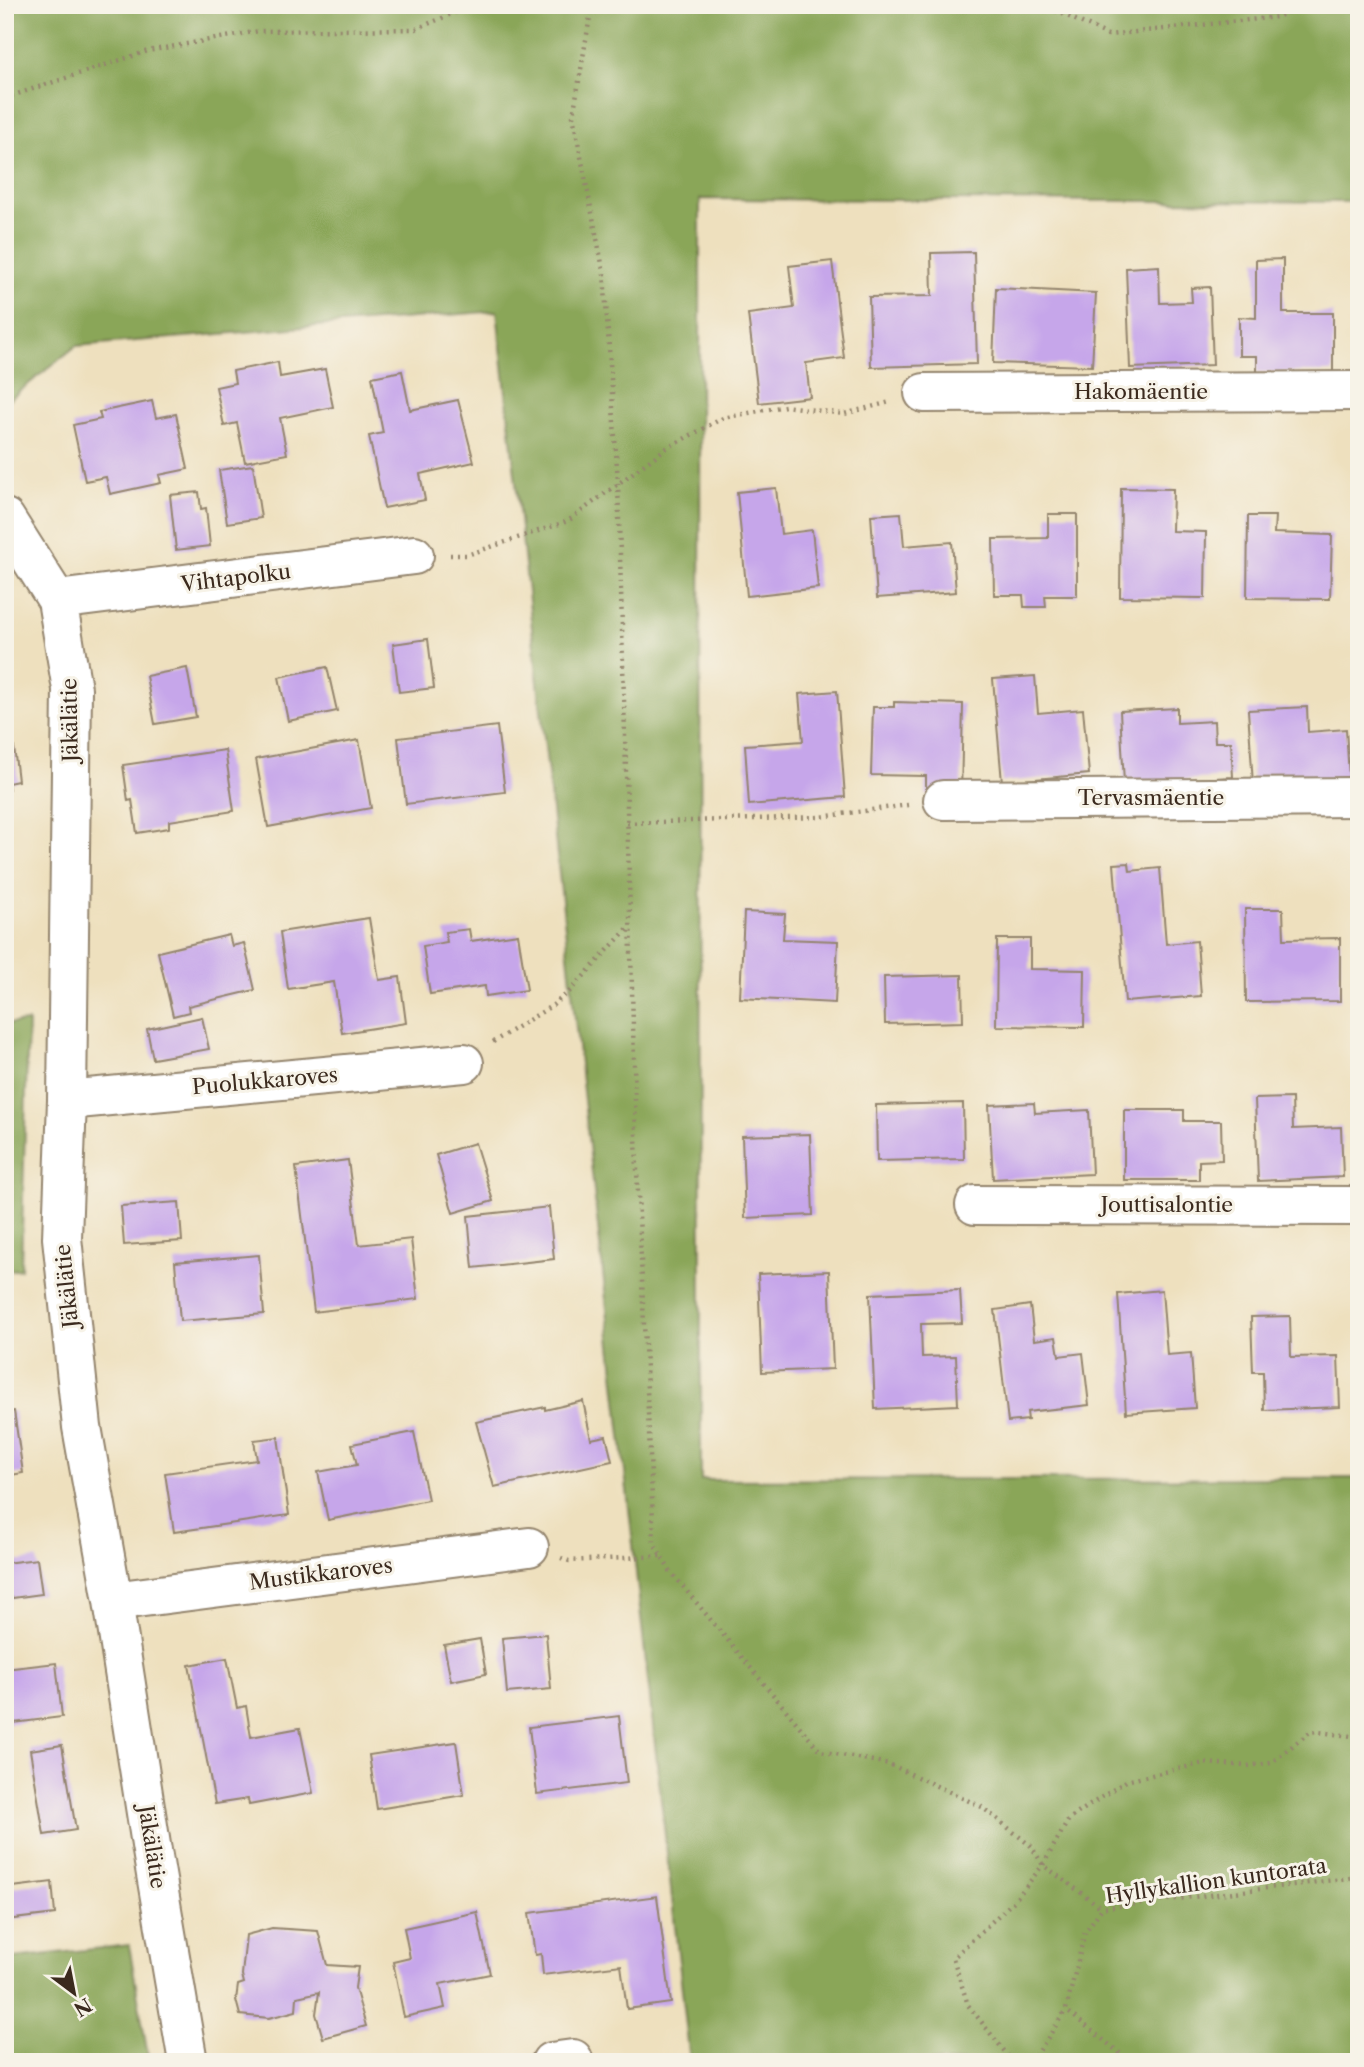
<svg xmlns="http://www.w3.org/2000/svg" width="1364" height="2067" viewBox="0 0 1364 2067" font-family="'Libre Caslon Text',serif">
	<style>
		.forest { fill: #8aa659; stroke: #62683c; stroke-width: 2 }
		.building { fill: #c6a6ea }
		.lines { fill: none; stroke-linecap: round; stroke-linejoin: round }
		.street-casing { stroke: #94856e; stroke-width: 42 }
		.path { stroke: #94856e; stroke-width: 4.5; stroke-dasharray: 2 5; stroke-linecap: butt }
		.street { stroke: #fff; stroke-width: 38 }
		.labels { text-anchor: middle; stroke-width: 6; stroke-linejoin: round; paint-order: stroke }
		.street-label { font-size: 21px; fill: #3b2a1e; stroke: #f7f3e8 }
	</style>
	<rect width="100%" height="100%" fill="#f7f3e8"/>
	<filter id="ink" filterUnits="userSpaceOnUse"><feTurbulence type="fractalNoise" baseFrequency=".0143" numOctaves="2"/><feDisplacementMap in="SourceGraphic" scale="14" xChannelSelector="R" yChannelSelector="G"/><feConvolveMatrix kernelMatrix="1 2 1 2 8 2 1 2 1" color-interpolation-filters="sRGB"/></filter>
	<filter id="wash" filterUnits="userSpaceOnUse"><feTurbulence type="fractalNoise" baseFrequency=".00686" numOctaves="4" result="noise"/><feDisplacementMap in="SourceGraphic" scale="28" xChannelSelector="R" yChannelSelector="G"/><feGaussianBlur stdDeviation="1.57" result="paint"/><feColorMatrix in="noise" values="0 0 0 0 0 0 0 0 0 0 0 0 0 0 0 0 0 1.4 0 .05"/><feComposite in="paint" operator="in"/></filter>
	<g filter="url(#wash)">
		<rect width="100%" height="100%" fill="#eee0be"/>
		<path class="forest" d="M5,5h1354v197l-659,-3 1,1281 658,-2v584h-669l-193,-1751 -421,35 -71,57z
			M28,1022l-7,247 -16,2v-247z
			M129,1945l20,117h-144v-103z"/>
		<g id="blocks">
			<path class="building" d="M974,252l3,112 -106,3 -2,-70 63,-1 -1,-43z
				M1283,259v54h50v59h-76v-16h-18v-39l17,1v-58z
				M832,261l12,97 -38,5 4,34 -51,6 -11,-89 46,-6 -5,-42z
				M1159,266l1,37 32,-1 -1,-14 19,-1 3,78 -83,3 -4,-100z
				M996,288l100,5 -4,73 -99,-3z
				M278,362l2,15 45,-8 8,38 -53,11 7,36 -42,8 -8,-39 -13,3 -8,-39 19,-4 -2,-12z
				M402,371l8,39 48,-10 16,62 -54,12 5,26 -41,8 -15,-72 14,-3 -11,-56z
				M152,401l4,17 20,-4 12,55 -29,6 2,8 -51,11 -4,-17 -21,4 -12,-56 28,-6 -2,-7z
				M253,465l8,53 -34,5 -8,-53z
				M776,488l5,46 31,-4 6,58 -71,8 -10,-104z
				M1121,488l52,1 -1,42 34,1 -1,66 -85,-1z
				M199,492l2,17 5,-1 4,38 -34,4 -6,-55z
				M901,513l3,33 48,-4 4,50 -79,6 -6,-83z
				M1048,514h29v82h-32l1,11h-22l-1,-12h-29l-1,-56 55,-1z
				M1248,516h27l-1,17 58,2 -2,64 -83,-1z
				M428,639l6,49 -35,4 -6,-48z
				M327,667l10,44 -49,10 -9,-44z
				M187,668l9,49 -41,7 -9,-48z
				M1035,676l3,37 45,-4 6,65 -87,8 -9,-103z
				M837,691l8,106 -96,8 -4,-60 58,-4 -4,-47z
				M894,702l69,2 -2,92 -35,-1v-19l-55,-1 2,-68h21z
				M1307,707l1,25 38,-3 3,48 -96,7 -5,-74z
				M1177,708v15l37,-2 1,21h16l2,35 -109,6 -4,-72z
				M497,726l8,66 -99,12 -8,-66z
				M359,740l12,68 -103,19 -12,-68z
				M14,747l4,34 -10,2 1,8 -4,1v-44z
				M225,750l9,61 -65,10v7l-32,5 -5,-33 -4,1 -5,-36z
				M1129,863l1,8 30,-3 6,76 31,-3 4,55 -76,6 -11,-138z
				M1245,909h38l1,30 56,-1v63l-94,1z
				M744,912l41,2 -2,25 55,2 -3,62 -95,-5z
				M369,918l10,62 21,-3 6,46 -64,10 -8,-51 -46,7 -8,-57z
				M469,929l2,12 47,-7 9,56 -41,6 -1,-10 -55,8 -7,-48 24,-4 -2,-10z
				M229,935l3,11 12,-3 11,47 -67,16 1,6 -16,4 -15,-64z
				M997,939h33v30l55,1 -1,57 -88,-1z
				M962,975l1,47 -78,2 -1,-47z
				M202,1017l7,32 -56,10 -6,-30z
				M1292,1098l1,31 48,-2 2,50 -85,4 -3,-82z
				M963,1103l1,56 -87,2 -1,-56z
				M1034,1103l1,10 54,-3 3,64 -99,5 -4,-74z
				M1124,1110h60v11h37l1,39 -23,1v19h-75z
				M810,1134l3,81 -68,3 -3,-82z
				M475,1143l18,58 -40,12 -17,-58z
				M348,1160l11,85 52,-6 7,60 -104,13 -18,-145z
				M179,1202l3,39 -58,4 -3,-39z
				M549,1207l5,52 -81,9 -5,-52z
				M259,1255l5,59 -84,7 -5,-59z
				M829,1271l4,98 -71,3 -4,-98z
				M960,1290l2,33 -41,1 1,33 34,-1 2,49 -83,4 -5,-115z
				M1162,1290l5,65 24,-2 4,55 -69,5 -8,-119z
				M1030,1305l4,35 22,-3 3,19 24,-3 6,52 -62,7 1,8 -20,2 -13,-112z
				M1290,1316l1,41 47,-1 2,51 -76,3 -1,-38h-10l-2,-55z
				M583,1401l8,38 15,-3 6,25 -118,26 -18,-65 69,-15v3z
				M14,1411l9,62 -18,3v-64z
				M414,1432l14,68 -100,20 -10,-48 39,-7 -5,-21z
				M278,1437l11,78 -115,17 -9,-59 92,-13 -3,-20z
				M37,1559l5,35 -37,5v-36z
				M546,1634l5,55 -44,4 -5,-55z
				M480,1639l6,35 -35,7 -7,-36z
				M227,1658l10,50 9,-2 5,31 49,-9 13,65 -64,12 -1,-6 -33,5 -26,-139z
				M56,1663l6,54 -57,7v-55z
				M619,1716l8,67 -90,11 -8,-67z
				M456,1742l8,53 -87,14 -8,-54z
				M62,1745l14,85 -32,5 -14,-85z
				M52,1882l3,32 -50,6v-32z
				M657,1896l14,107 -44,6 -6,-44 -78,10 -2,-21 -6,1 -6,-42z
				M477,1912l13,62 -50,10 5,24 -41,9 -11,-55 17,-4 -6,-30z
				M272,1928l46,3 9,34 31,2 -3,21 11,38 -43,12 -7,-24 3,-22 -22,5 -1,14 -27,7 -29,-3 -4,-15 2,-15 6,-2 -2,-8 4,-40z"/>
		</g>
	</g>
	<g filter="url(#ink)">
		<use href="#blocks" fill-opacity="0" stroke="#94856e" stroke-width="2"/>
		<g class="lines">
			<g class="street-casing">
				<path id="street" d="M924,393l435,-2
					M5,518l52,82 15,89 -5,411 -5,138 20,189 31,174 38,244 37,217
					M57,600l357,-45
					M943,800l416,-3
					M67,1100l397,-37
					M975,1205l384,1
					M113,1601l416,-54
					M551,2062l22,-3"/>
			</g>
			<path class="path" d="M592,5l-19,111 31,158 14,208 19,689 17,372 16,28 150,180 69,13 93,43 49,39 12,19 59,43
				M1043,5l65,30 169,-18 28,-12
				M5,98l143,-47 111,-20 157,-2 57,-24
				M450,555h17l101,-34 97,-72 58,-31 62,-12 59,8 46,-12
				M627,823l193,-6 88,-12
				M493,1042l60,-37 17,-14 59,-64
				M561,1558l8,3 92,-5
				M1013,2062l-45,-57 -15,-47 62,-58 28,-35 26,-46 57,-38 78,-18 43,3 24,-3 40,-32 48,6
				M1032,2062l34,-52
				M1131,2062l-65,-52 19,-78 17,-24 257,-31"/>
			<use href="#street" class="street"/>
		</g>
	</g>
	<g class="labels">
		<g class="street-label">
			<text x="1141" y="399">Hakomäentie</text>
			<text transform="translate(236 578) rotate(-7)" y="7">Vihtapolku</text>
			<text transform="translate(70 720) rotate(-91)" y="7">Jäkälätie</text>
			<text x="1151" y="805">Tervasmäentie</text>
			<text transform="translate(265 1081) rotate(-5)" y="7">Puolukkaroves</text>
			<text x="1167" y="1212">Jouttisalontie</text>
			<text transform="translate(67 1286) rotate(-96)" y="7">Jäkälätie</text>
			<text transform="translate(321 1574) rotate(-7)" y="7">Mustikkaroves</text>
			<text transform="translate(152 1847) rotate(81)" y="7">Jäkälätie</text>
			<text transform="translate(1216 1881) rotate(-8)" y="7">Hyllykallion kuntorata</text>
		</g>
	</g>
	<rect width="1364" height="2067" fill="none" stroke="#f7f3e8" stroke-width="28"/>
	<g transform="translate(74 1993) rotate(148)" stroke="#f7f3e8" stroke-width="5" paint-order="stroke">
	<path d="M0-5L12 26L0 18L-12 26Z" fill="#3b2a1e"/>
	<text y="-10" font-size="19" font-weight="bold" text-anchor="middle" fill="#3b2a1e">N</text>
	</g>
</svg>
